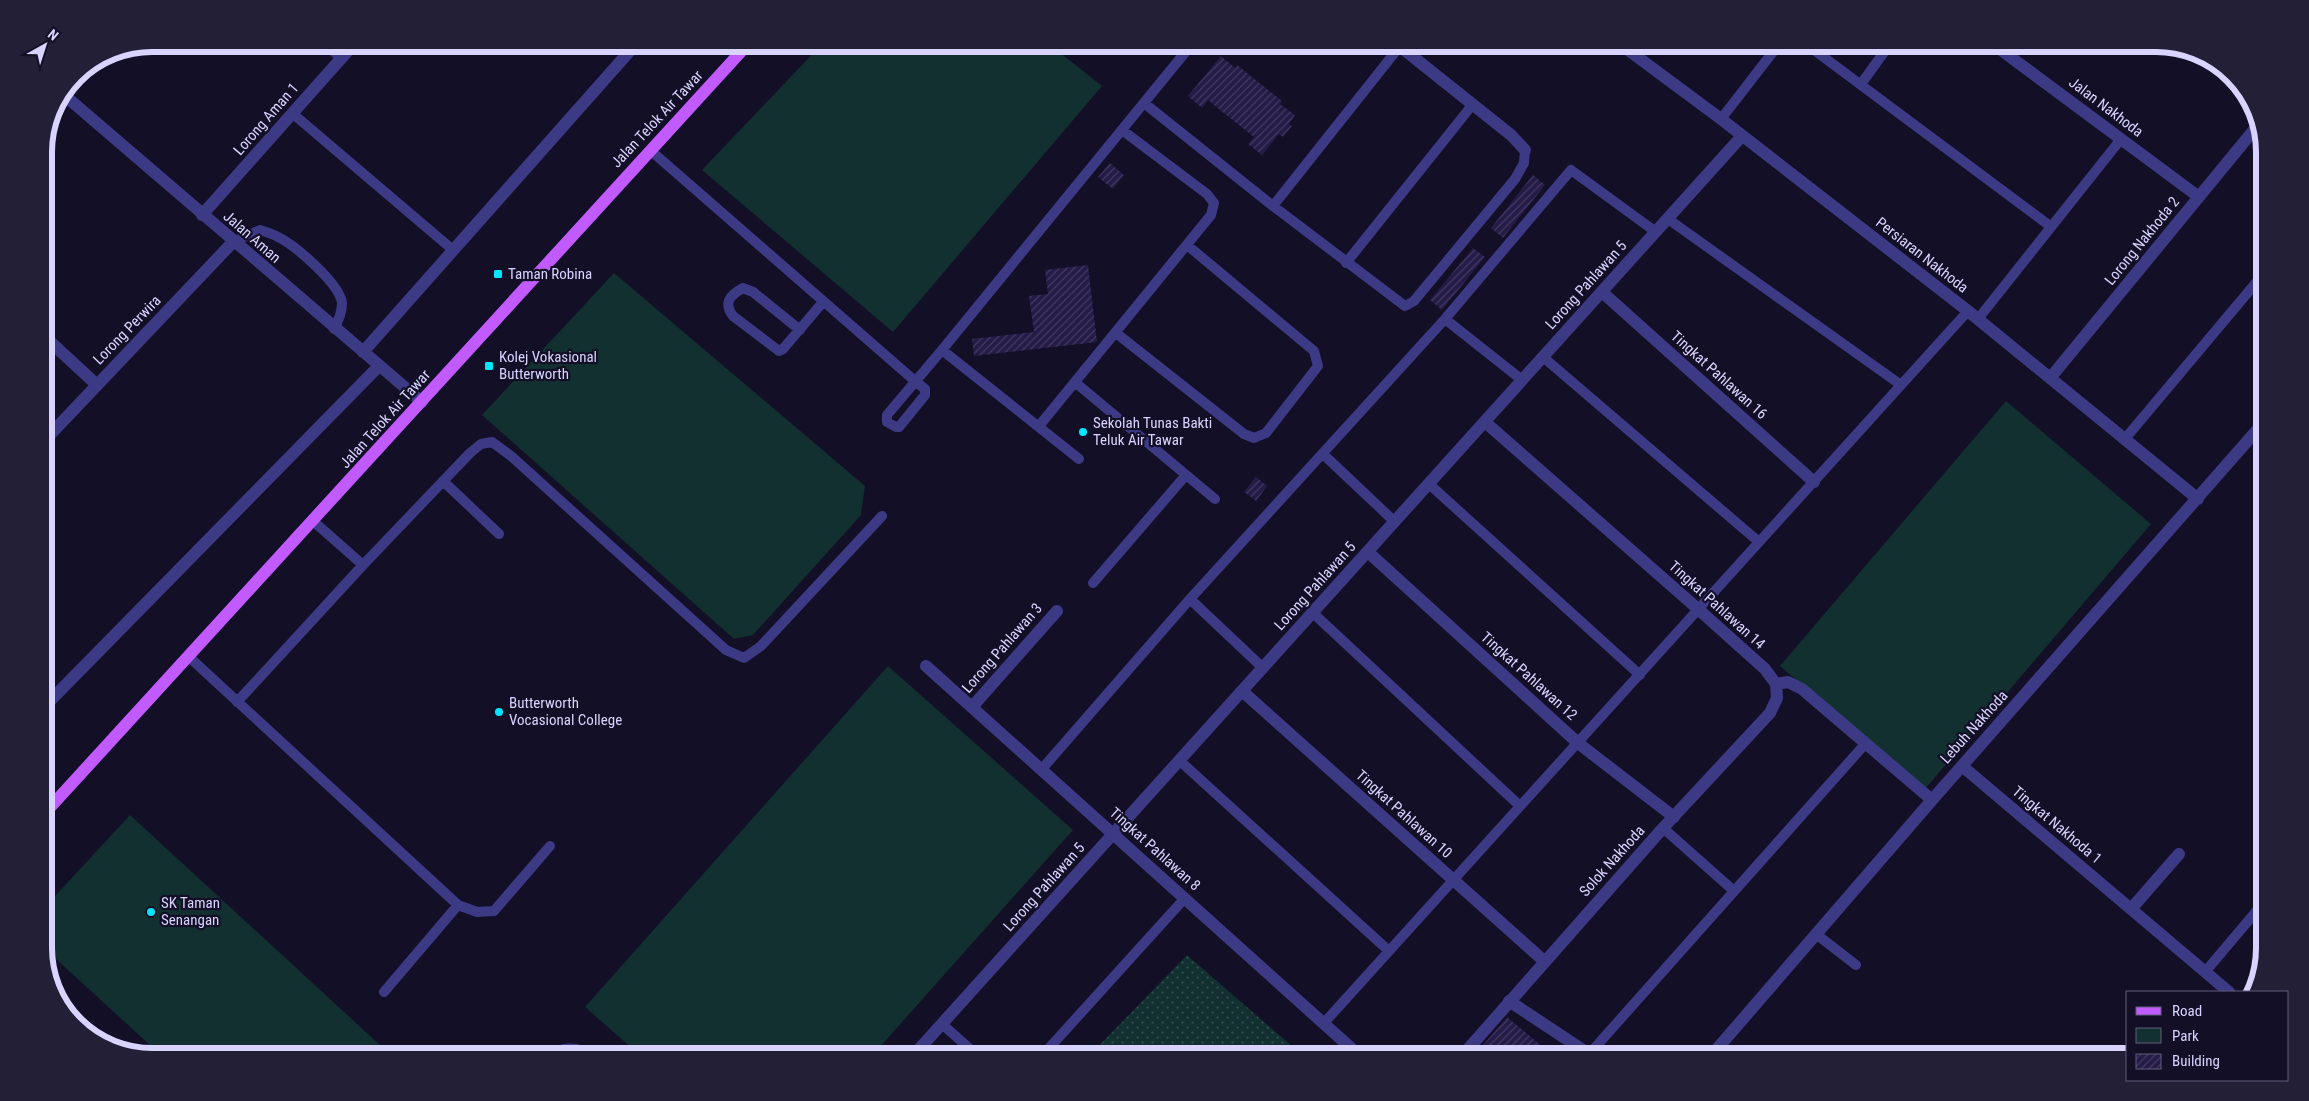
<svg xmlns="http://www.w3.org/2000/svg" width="2309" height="1101" viewBox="0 0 2309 1101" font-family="'Roboto Condensed',sans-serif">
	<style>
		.green { fill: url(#green-dots) }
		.pitch { fill: #12302f }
		.building { fill: url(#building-hatch) }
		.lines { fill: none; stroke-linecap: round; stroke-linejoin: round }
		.lane { stroke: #3d3a85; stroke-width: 10 }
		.street { stroke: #3d3a85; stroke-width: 12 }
		.primary { stroke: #c25bff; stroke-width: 12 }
		.poi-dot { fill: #00e5ff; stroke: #130f26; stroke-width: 2 }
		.labels { text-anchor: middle; stroke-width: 4.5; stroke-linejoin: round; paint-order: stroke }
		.street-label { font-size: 15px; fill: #d9d4ff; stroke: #130f26 }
		.poi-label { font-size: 15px; fill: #d9d4ff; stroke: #130f26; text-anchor: start }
		.rim { fill: none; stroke: #d9d4ff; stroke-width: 6 }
	</style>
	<defs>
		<pattern id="green-dots" width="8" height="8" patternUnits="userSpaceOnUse" patternTransform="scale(1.25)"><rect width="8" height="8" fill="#12302f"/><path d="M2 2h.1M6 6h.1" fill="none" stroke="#344d4e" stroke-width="1.8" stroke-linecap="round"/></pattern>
		<pattern id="building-hatch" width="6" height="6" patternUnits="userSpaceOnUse" patternTransform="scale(1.25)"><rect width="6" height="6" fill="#241b47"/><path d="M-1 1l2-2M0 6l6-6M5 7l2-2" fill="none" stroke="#433b63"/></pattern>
	</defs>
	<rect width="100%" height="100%" fill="#130f26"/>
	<path class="green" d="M1187,955l114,99 -3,3h-210z"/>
	<path class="pitch" d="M822,44h227l53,42 -209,246 -191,-162z
		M614,273l251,213 -4,29 -108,120 -19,4 -252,-224z
		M2006,401l145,123 -226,265 -145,-123z
		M888,666l185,164 -202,227h-229l-57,-50z
		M130,815l263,242h-230l-119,-109v-40z"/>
	<path class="building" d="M1221,56l14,12 2,-3 45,36 -2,3 15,11 -6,9 3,2 -9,11 -4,-3 -17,21 -14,-11 6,-7 -34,-27 -12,-10 -6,8 -14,-12z
		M1110,163l14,12 -11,14 -15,-12z
		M1533,175l12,10 -42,53 -12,-10z
		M1473,248l12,9 -43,53 -12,-10z
		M1088,265l9,77 -123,14 -2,-17 62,-7 -5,-36 19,-2 -3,-24z
		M1256,477l11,9 -11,15 -12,-9z
		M1507,1017l48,40h-67l-9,-7z"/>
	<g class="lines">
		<path class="lane" d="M1806,44l244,182
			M2007,54l7,-10
			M1861,84l29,-40
			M1144,103l129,103 132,100 9,-5 101,-122 9,-16 1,-13
			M292,113l161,137
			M1721,119l58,-75
			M650,150l265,231 10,8v6l-26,32h-3l-9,-5v-7l55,-65 250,-306
			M1273,206l127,-160
			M1668,219l233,166
			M233,242l27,-12c6,2 13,4 18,7 17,8 62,47 64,66 0,10 -3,17 -8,26
			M1346,263l127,-159
			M1445,319l77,61
			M1978,319l143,-180
			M800,330l-47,-38 -10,-4c-13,7 -20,15 -10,28l46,35 4,-2 40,-47
			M1116,333l128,101 10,4 12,-5 52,-67 -4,-15 -127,-106
			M942,350l137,109
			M1543,357l216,185
			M1076,383l139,116
			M1039,426l172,-211 3,-12 -7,-9 -85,-64
			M2124,440l141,-168
			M1324,455l71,67
			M443,481l56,53
			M1429,484l211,191
			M363,565l107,-112 11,-9 11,-2 19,14 215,194 18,8 17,-12 121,-130
			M1093,583l93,-108
			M1190,599l73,69
			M1313,613l207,193
			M188,656l270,249 19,7 17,-1 56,-65
			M237,702l126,-137 -50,-44
			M1180,761l209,190
			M1041,770l149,-171 255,-280 126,-149 85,62
			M1663,828l71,63
			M1816,934l40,31
			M2205,972l60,-71
			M384,992l74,-87
			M1324,1023l644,-712
			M942,1024l37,33
			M1591,1052l275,-309
			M1041,1057l144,-159"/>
		<path class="street" d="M326,44l16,13
			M1397,44l114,91 14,15
			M1620,44l101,75 247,192 230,188
			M1993,44l206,153
			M63,94l359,308
			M202,215l152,-171
			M1602,292l212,190
			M44,336l53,49
			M363,352l273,-308
			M2051,377l207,-252
			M1485,422l213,187 67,60 11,15
			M44,441l189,-199
			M1368,552l210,191 96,74
			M926,666l435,391
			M1776,684l12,-2 14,7 130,111
			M1242,691l302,270
			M44,707l335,-341
			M972,707l85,-96
			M1962,766l267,226
			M2131,909l48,-55
			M1509,1001l74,49 8,2
			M547,1057c13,-8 30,-12 43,0
			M912,1057l830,-921
			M1461,1057l202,-229 107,-115 7,-15 -1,-14
			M1710,1057l222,-257 333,-379"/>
		<path class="primary" d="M44,814l704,-770"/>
	</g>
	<g class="poi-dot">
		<rect x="493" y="269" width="10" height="10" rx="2.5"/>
		<rect x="484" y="361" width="10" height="10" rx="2.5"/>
		<circle cx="1083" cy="432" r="5"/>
		<circle cx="499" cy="712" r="5"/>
		<circle cx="151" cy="912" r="5"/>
	</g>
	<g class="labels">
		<g class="street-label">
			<text transform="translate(2106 107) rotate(37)" y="5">Jalan Nakhoda</text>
			<text transform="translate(266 119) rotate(-49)" y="5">Lorong Aman 1</text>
			<text transform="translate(657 119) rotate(-47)" y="5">Jalan Telok Air Tawar</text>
			<text transform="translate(252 237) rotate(41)" y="5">Jalan Aman</text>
			<text transform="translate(2142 241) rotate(-51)" y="5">Lorong Nakhoda 2</text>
			<text transform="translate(1922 255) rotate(38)" y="5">Persiaran Nakhoda</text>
			<text transform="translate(1586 285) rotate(-48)" y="5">Lorong Pahlawan 5</text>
			<text transform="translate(127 330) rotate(-46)" y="5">Lorong Perwira</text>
			<text transform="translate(1719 375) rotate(42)" y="5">Tingkat Pahlawan 16</text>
			<text transform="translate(385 419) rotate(-48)" y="5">Jalan Telok Air Tawar</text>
			<text transform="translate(1315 586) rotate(-48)" y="5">Lorong Pahlawan 5</text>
			<text transform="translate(1717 605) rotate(42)" y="5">Tingkat Pahlawan 14</text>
			<text transform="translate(1002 648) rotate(-49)" y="5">Lorong Pahlawan 3</text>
			<text transform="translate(1529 676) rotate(42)" y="5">Tingkat Pahlawan 12</text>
			<text transform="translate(1974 727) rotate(-48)" y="5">Lebuh Nakhoda</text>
			<text transform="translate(1404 814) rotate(42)" y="5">Tingkat Pahlawan 10</text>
			<text transform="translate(2057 825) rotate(40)" y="5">Tingkat Nakhoda 1</text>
			<text transform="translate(1155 849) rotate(42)" y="5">Tingkat Pahlawan 8</text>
			<text transform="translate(1612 861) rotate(-48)" y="5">Solok Nakhoda</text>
			<text transform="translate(1044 887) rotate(-48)" y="5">Lorong Pahlawan 5</text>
		</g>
		<g class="poi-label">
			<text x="508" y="279">Taman Robina</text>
			<text x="499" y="362">Kolej Vokasional<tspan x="499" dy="17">Butterworth</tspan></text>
			<text x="1093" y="428">Sekolah Tunas Bakti<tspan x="1093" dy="17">Teluk Air Tawar</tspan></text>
			<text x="509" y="708">Butterworth<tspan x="509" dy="17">Vocasional College</tspan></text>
			<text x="161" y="908">SK Taman<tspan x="161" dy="17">Senangan</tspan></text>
		</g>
	</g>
	<path d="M0 0H2309V1101H0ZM152 52H2156A100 100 0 0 1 2256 152V948A100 100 0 0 1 2156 1048H152A100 100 0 0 1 52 948V152A100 100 0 0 1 152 52Z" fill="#231f37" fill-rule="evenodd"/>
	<path class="rim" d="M152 52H2156A100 100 0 0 1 2256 152V948A100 100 0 0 1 2156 1048H152A100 100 0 0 1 52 948V152A100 100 0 0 1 152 52Z"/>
	<rect x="2126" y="991" width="162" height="90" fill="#130f26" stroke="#625e7d"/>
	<rect x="2136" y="1007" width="25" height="8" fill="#c25bff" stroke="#625e7d"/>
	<text x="2172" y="1016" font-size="15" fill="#d9d4ff">Road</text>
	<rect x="2136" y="1028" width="25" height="15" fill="#12302f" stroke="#625e7d"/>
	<text x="2172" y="1041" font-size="15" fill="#d9d4ff">Park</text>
	<rect x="2136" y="1054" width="25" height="15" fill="url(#building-hatch)" stroke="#625e7d"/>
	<text x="2172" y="1066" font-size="15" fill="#d9d4ff">Building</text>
	<g transform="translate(45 45) rotate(39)" stroke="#130f26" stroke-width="4" paint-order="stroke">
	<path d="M0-4L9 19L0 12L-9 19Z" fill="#d9d4ff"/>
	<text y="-8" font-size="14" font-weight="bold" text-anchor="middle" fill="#d9d4ff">N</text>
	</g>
</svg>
